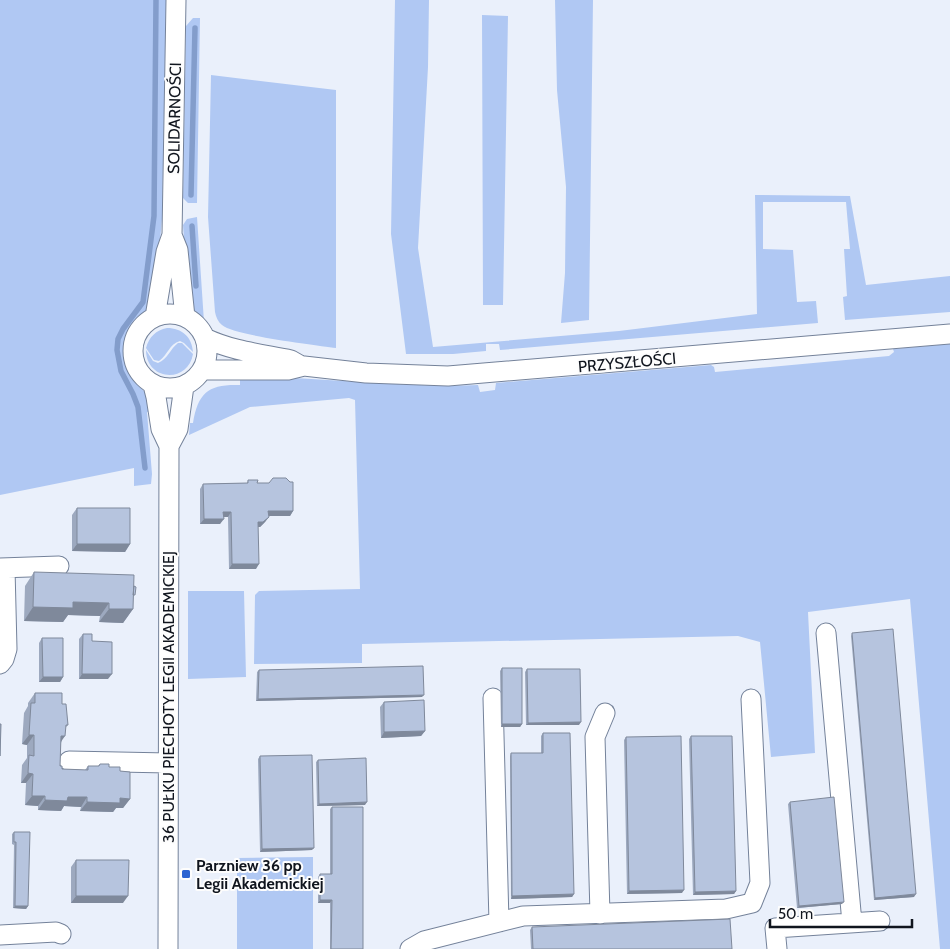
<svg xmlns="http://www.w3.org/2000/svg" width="950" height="949" viewBox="0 0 950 949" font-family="Cabin,sans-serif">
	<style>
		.green { fill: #b0c8f3 }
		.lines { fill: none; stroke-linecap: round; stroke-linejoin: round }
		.stream { stroke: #839dcb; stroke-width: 5.5 }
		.minor-casing { stroke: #74829a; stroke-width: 21 }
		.minor { stroke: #fff; stroke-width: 19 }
		.wall { fill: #9da9bf }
		.shaded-wall { fill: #7f899b }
		.building { fill: #b6c4de; stroke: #7f899b }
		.poi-dot { fill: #2c63d1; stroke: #fdfdfd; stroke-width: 2 }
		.labels { text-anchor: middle; stroke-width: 4; stroke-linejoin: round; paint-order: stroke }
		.street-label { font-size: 16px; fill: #10151e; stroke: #fdfdfd }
		.poi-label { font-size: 16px; font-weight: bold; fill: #10151e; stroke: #fdfdfd; text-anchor: start }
	</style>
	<rect width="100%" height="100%" fill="#eaf0fb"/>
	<path class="green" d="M0,0h166l-4,219 -5,54 -10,37 -20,23 -3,17 4,22 19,23 6,16 -6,1 5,62 -1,10 -17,2v-18l-134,27z
		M395,0h34l-1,67 -10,181 15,99 186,-16 138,-17 -2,-119 95,1 16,89 84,-9v36l-105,8 -2,-23 4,-1 -3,-47h6l-4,-47h-83v47l30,1 4,52 19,-1 2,22 -318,27 -1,-6h-13v7l-33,3h-47l-15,-120z
		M555,0h38l-4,320 -28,3 4,-50 1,-86 -9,-97z
		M482,15l26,1 -5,289h-20z
		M193,18h7l-3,185h-9l-5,-5v-3l3,-169z
		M211,75l125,15v258c-20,-3 -101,-12 -114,-23 -4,-3 -6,-8 -7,-13l-7,-95z
		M197,217l7,105 -11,-13 -5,-18 -5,-66 4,-6z
		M167,328c15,0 25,9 26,24l-9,-9 -4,-2c-11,3 -12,14 -21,20l-5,-1 -8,-12c3,-11 10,-18 21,-20z
		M178,343h4l11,11c-5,30 -47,27 -47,-4l7,11 5,2c10,-4 12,-14 20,-20z
		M950,344v605h-10l-30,-350 -102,13 7,141 -44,4 -11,-115 -22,-6 -376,8v19l-108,1 1,-69 4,-4 101,-2 -5,-189 -6,-2 -99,9 -61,28 1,-12h3c5,-31 16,-39 47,-38v-9c80,1 159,12 238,9l2,7 15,-2 1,-7 215,-18 3,2 1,5 174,-16 5,-4 -1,-3z
		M188,591h56l2,86 -58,2z
		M313,857v92h-76v-91z"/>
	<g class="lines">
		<path class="stream" d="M191,195l4,-167
			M192,226l4,60
			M145,468l-7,-61 -5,-13 -12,-23 -4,-21 1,-11 5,-10 20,-27 11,-86 2,-216"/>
		<g class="minor-casing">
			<path id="minor" d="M172,235l6,15 7,67
				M133 351a37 37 0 1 1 74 0a37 37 0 1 1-74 0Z
				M155,317l11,-65 6,-17 4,-235
				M205,338c27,13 57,16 86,22l7,4
				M202,370h86l16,-4 62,7 82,3 502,-42
				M153,385l3,12 5,32 8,17 -1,503
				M169,446l9,-17 6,-43
				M0,568l59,-2
				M826,633l26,290
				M0,664l4,-5 3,-10 -2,-81
				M493,698l6,224
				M69,761l99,2
				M600,914l-5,-177 10,-24
				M0,935l56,-3 5,2
				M410,949l14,-8 99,-25 203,-7 26,-6 8,-20 -9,-184
				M777,949l-2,-21 105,-7"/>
		</g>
		<use href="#minor" class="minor"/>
	</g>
	<path class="wall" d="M248,480l9,3 36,28 -3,5h-21l-4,6 -5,5h-2l-2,42h-27l-1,-52h-5l-3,7h-20v-35l3,-5 44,-1z
		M77,508l53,36 -5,8 -53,-1v-36z
		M34,572l99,26v11l-10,14 -24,-1 1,-6 -32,-1 -5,7 -39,-1 1,-35z
		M852,633l62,264 -40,3 -23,-264z
		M83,634l9,7 16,38h-29v-40z
		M42,638l21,39 -3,5h-21v-39z
		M502,668l20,56 -2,3h-19l-1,-56z
		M527,669l52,56h-53l-1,-53z
		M259,670l163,27 -166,4 1,-29z
		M35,693l27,11 6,21 -3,3 -4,15 -1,23 2,3 23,1 3,-4h10l2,-2 9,3 11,4 10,28 -7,9h-7l-3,4 -33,-1 1,-4 -17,-1 -3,5 -23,-1v-4l-13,-1 1,-22h-5l1,-18 5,-7v-13l-5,-1 2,-31 4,-7v-3z
		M384,702l41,29 -4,5 -40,2 -1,-31z
		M543,733l31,161 -2,3 -61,2 -1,-143 1,-3h30v-17z
		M691,736l45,155 -2,3 -41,1 -4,-156z
		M626,737l56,156 -55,1 -3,-154z
		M260,756l52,94 -52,2 -2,-93z
		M318,760l47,45 -48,1 -1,-44z
		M790,802l52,102 -45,4 -9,-104z
		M332,807l31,142h-33v-46h-12v-26l2,-3h10v-65z
		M14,832l14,74 -2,3 -13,-1 1,-63 -2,-1v-10z
		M76,860l47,43h-52v-36z
		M532,927l200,22h-201l-1,-19z"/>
	<path class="shaded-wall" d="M268,511h25l-3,5h-25z
		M223,512h8l-3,5h-8z
		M269,517l-4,5 -5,5h-5l3,-5z
		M204,519h20l-4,5h-20z
		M77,544h53l-5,8 -53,-1z
		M232,564h27l-3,5h-27z
		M73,602l36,1 -9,13 -32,-1 -5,7 -39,-1 9,-14z
		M109,609h24l-10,14 -24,-1z
		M82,674h30l-4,5h-29z
		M43,677h20l-3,5h-21z
		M424,695l-2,2 -166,4 2,-2z
		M581,722l-2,3h-53l2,-2z
		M502,724h20l-2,3h-19z
		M425,731l-4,5 -40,2 3,-6z
		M29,735h5l-7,10 -5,-1z
		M61,736h4l-7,10z
		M28,773l5,1 -7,9h-5z
		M32,796h13l-7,10 -13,-1z
		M68,797h19l-6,10 -17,-1 -3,5 -23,-1 7,-10z
		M120,798l10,1 -7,9h-7l-3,4 -33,-1 7,-9z
		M367,802l-2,3 -48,1 2,-2z
		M314,848l-2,2 -52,2 2,-3z
		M684,890l-2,3 -55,1 2,-3z
		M736,891l-2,3 -41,1 2,-3z
		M574,894l-2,3 -61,2 1,-3z
		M916,894l-2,3 -40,3 1,-2z
		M76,896h52l-5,7h-52z
		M320,900h12l-2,3h-12z
		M844,902l-2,2 -45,4 2,-2z
		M15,906h13l-2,3 -13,-1z"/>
	<path class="building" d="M273,478h13l4,4h3v29h-25l1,6 -6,5h-5l1,42h-27l-1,-52h-8l1,7h-20l-1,-35 45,-1v-3h10l-1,3h12z
		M77,508h53v36h-53z
		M34,572l100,3 -1,34h-24v-6l-36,-1v6l-40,-1z
		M134,586l2,1 -1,8h-2z
		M893,629l23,265 -41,4 -23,-265z
		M83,634h9v7l20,1v32h-30z
		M42,638h21v39h-20z
		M423,666l1,29 -166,4 1,-29z
		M502,668h20v56h-20z
		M527,669h53l1,53 -53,1z
		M35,693h27v11h4l2,21h-2l-1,11h-4l-1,30h2v3l26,1v-4h11l1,-2h9v3h11v4l10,1v27l-10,-1v5l-33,-1v-5h-19l-1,4 -22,-1v-4h-13l1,-22 -5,-1 1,-18 5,1v-21h-5l2,-32h4z
		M424,700l1,31 -41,1v-30z
		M0,724h1l-1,32z
		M543,733h27l4,161 -62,2 -1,-143h32z
		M681,736l3,154 -55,1 -3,-154z
		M691,736h41l4,155 -41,1z
		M312,755l2,93 -52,1 -2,-93z
		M366,758l1,44 -48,2 -1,-44z
		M834,797l10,105 -45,4 -9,-104z
		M332,807h31v142h-32l1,-49h-12v-26h12z
		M14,832h16l-2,74h-13l1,-64h-2z
		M76,860h53l-1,36h-52z
		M730,919l2,30h-199l-1,-22z"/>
	<rect class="poi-dot" x="181" y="869" width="10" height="10" rx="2.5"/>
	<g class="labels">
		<g class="street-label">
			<text transform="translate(174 118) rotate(-89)" y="6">SOLIDARNOŚCI</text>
			<text transform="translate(627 362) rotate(-5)" y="6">PRZYSZŁOŚCI</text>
			<text transform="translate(168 697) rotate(-90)" y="6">36 PUŁKU PIECHOTY LEGII AKADEMICKIEJ</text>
		</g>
		<g class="poi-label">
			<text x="196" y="871">Parzniew 36 pp<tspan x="196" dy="18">Legii Akademickiej</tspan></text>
		</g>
	</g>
	<path d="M770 919v8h142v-8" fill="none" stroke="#10151e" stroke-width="2.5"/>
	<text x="778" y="919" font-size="15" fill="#10151e" stroke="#fdfdfd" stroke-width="4" paint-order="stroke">50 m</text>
</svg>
